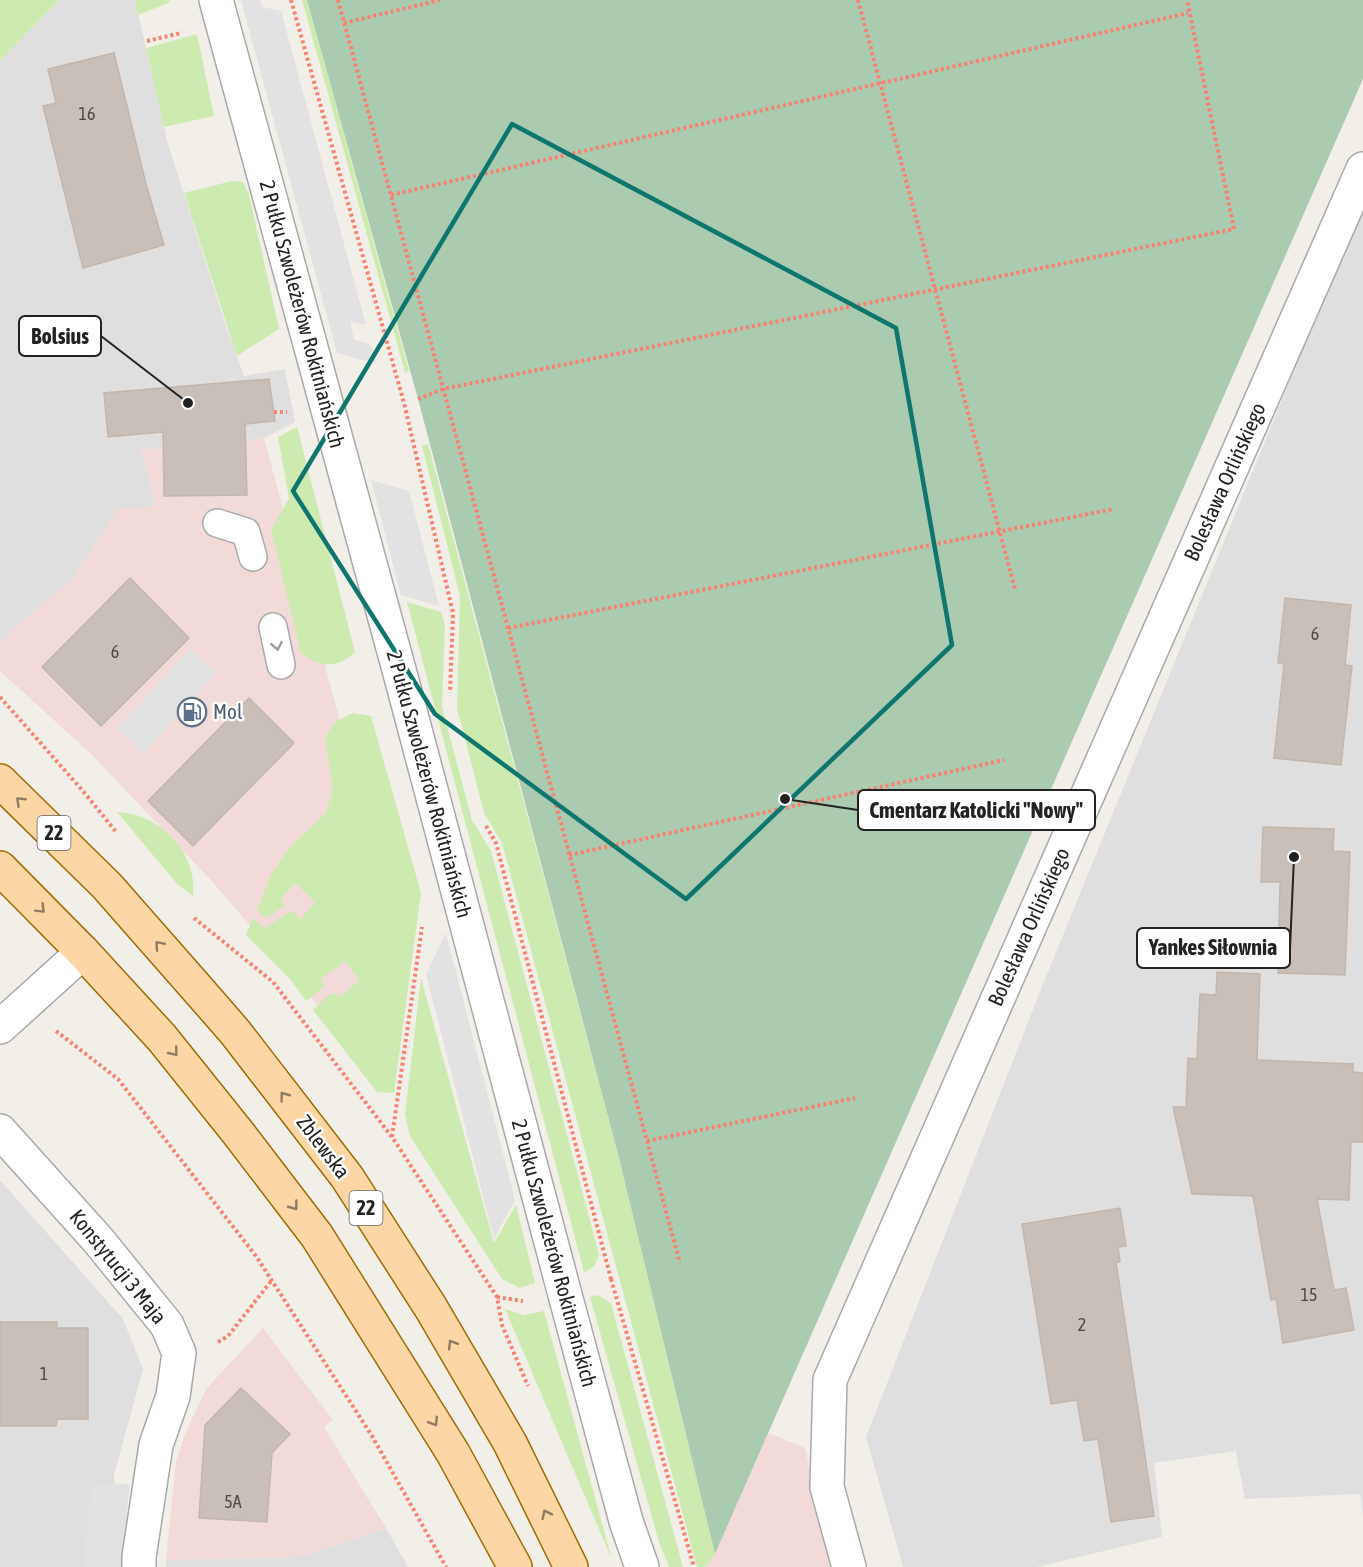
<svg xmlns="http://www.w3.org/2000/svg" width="1363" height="1567" viewBox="0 0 1363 1567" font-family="'Asap Condensed',sans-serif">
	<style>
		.residential { fill: #e0dfdf }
		.commercial { fill: #f2dad9 }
		.grass { fill: #cdebb0 }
		.cemetery { fill: #aacbaf }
		.parking { fill: #e2e2e2 }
		.building { fill: #c7bfb8; stroke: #c4b6ab; stroke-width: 1.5 }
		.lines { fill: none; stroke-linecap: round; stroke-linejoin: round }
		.lane-casing { stroke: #a9a9a9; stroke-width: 30 }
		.street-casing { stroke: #a9a9a9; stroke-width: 36 }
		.primary-casing { stroke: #a06b00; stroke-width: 36 }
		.path { stroke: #fa8072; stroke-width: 4; stroke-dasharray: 3 3; stroke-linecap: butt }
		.lane { stroke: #fff; stroke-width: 27 }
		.street { stroke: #fff; stroke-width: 33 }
		.primary { stroke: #fcd6a4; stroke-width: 33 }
		.oneway { stroke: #9c9c9c }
		.oneway2 { stroke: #8f7c63 }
		.marked { fill: none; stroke: #0f766e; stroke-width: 4.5; stroke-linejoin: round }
		.labels { text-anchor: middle; stroke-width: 5; stroke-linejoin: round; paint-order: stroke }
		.number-label { font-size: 18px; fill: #4b4948 }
		.shield { fill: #fff; stroke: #646464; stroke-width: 1.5 }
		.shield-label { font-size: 20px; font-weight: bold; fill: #222 }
		.street-label { font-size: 21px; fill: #222; stroke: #fff }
		.service-label { font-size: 21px; fill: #4e5e75; stroke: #fff; text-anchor: start }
		.leader { fill: none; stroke: #222; stroke-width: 2 }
		.callout-dot { fill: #222; stroke: #fff; stroke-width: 2 }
		.callout { fill: #fff; stroke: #222; stroke-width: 2 }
		.callout-label { font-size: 22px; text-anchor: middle; font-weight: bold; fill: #222 }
	</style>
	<rect width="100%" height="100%" fill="#f2efe9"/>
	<path class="residential" d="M59,0h76l33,144 56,176 20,56 41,-7 10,53 -31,16 -123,12 15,56 -38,4 -47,70 -71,61v-580z
		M1363,208v1307l-3,-21 -115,5 -9,-48 -82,12 8,74 -125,30h-134l-37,-130 173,-443 278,-680z
		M0,1180l123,139 20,50 -29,106 5,92h-119z
		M386,1528l22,39h-242v-7l133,-3z"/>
	<path class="commercial" d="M264,438l134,499 -56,99 -60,-74 -73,-84 -118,-124 -91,-83v-30l71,-61 47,-71 38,-3 -15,-56z
		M263,1328l70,92 -9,7 62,101 -87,29 -133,3 10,-99 9,-27 21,-45z
		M768,1433l37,15 26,119h-126l10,-13z"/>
	<path class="grass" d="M0,0h59l-59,61z
		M135,0h35l-2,3 -30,12z
		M302,0h5l102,371 -4,1z
		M197,34l17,82 -50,11 -18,-79z
		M232,181l11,1 6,12 30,135 -42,27 -53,-163z
		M297,427l58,225c-18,17 -34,16 -54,1l-30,-123 18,-32 -11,-61z
		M428,444l190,710 97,400 -10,13h-8l-195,-724 -18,-30 -27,-105 3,-112 -38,-150z
		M407,602l34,10 4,14 -3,81 30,113 19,31 108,403c-3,9 -5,16 -15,18z
		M353,713l18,3 50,177 -27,200 -17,-1 -64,-82 18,-17 9,3 19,-15 -14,-20 -24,18 3,8 -18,14 -16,-22 -44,-44 7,-17 11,10 28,-17 9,8 14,-17 -20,-19 -15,17 6,5 -20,13 -9,-8 14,-35 18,-27 37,-35 7,-23 -8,-52 10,-16z
		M117,812c44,2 81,41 76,84l-16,-12z
		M421,978l73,265 22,-38 19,78 -15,5 -18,-9 -92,-143 -5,-22z
		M598,1295l13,8 72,264h-14l-10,-25 -69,-245z
		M505,1309l19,6 20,-4 68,249z"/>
	<path class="cemetery" d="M307,0h1056v79l-648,1475 -97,-400 -200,-755z"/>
	<path class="parking" d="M241,0h19l2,7 19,4 85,314 -16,-4 4,18 17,6 5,19 -39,-11z
		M371,480l38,11 30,115 -38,-11z
		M190,649l26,24 -72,80 -27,-24z
		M446,933l69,267 -21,39 -68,-265z
		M130,1484l-8,71 1,12h-39l7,-81z"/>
	<path class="building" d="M114,53l32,131 18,61 -81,23 -40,-162 13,-3 -8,-34z
		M269,379l6,42 -30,3 2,71 -83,1 -1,-64 -55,5 -4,-44z
		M130,578l59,60 -88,88 -59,-59z
		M1285,598l66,7 -6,60 7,1 -11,99 -67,-7 10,-94 -6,-1z
		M249,698l45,45 -101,103 -45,-45z
		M1263,827l71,2 -1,22 17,1 -5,123 -67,-2 2,-91h-19z
		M1217,972l43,2 -3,86 96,4v8l10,1v69h-12l-2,58 -32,-1 17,91 12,-2 8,42 -71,13 -7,-44 -5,1 -18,-104 -61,-2 -19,-87h13l2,-49 9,1 3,-65 16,1z
		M1120,1208l6,38 -8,1 2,15h-4l38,254 -43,6 -13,-83 -14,2 -7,-41 -26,4 -29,-180z
		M0,1322h57v6h31v91h-31l-1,7h-56z
		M241,1388l49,46 -18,19 -5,69 -68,-4 6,-93z"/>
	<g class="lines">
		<g class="lane-casing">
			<path id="lane" d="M217,523l29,9 7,25
				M273,627l8,38"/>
		</g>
		<g class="street-casing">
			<path id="street" d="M216,0l185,677 163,614 62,230 16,46
				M0,1027l83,-75
				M0,1131l98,109 69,85 12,28 -6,43 -17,49 -17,112v10
				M849,1567l-22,-80 3,-107 533,-1211"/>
		</g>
		<g class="primary-casing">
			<path id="primary" d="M0,781l107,105 87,99 41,47 112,145 84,131 79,135 61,124
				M0,868l83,84 79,86 77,96 78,102 136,217 62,114"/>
		</g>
		<path class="path" d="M291,0l113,403 49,210 -3,80
			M338,0l342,1263
			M858,0l157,589
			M344,23l96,-23
			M147,41l34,-8
			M391,195l797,-182
			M418,399l25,-10 791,-160 -47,-229
			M274,412h13
			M508,628l606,-119
			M0,697l83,94 34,42
			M486,826l10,17 115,436
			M569,855l435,-95
			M194,918l79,64 119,155 105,160 5,28 26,61
			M56,1031l62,48 138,177 116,180 74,131
			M392,1137l30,-210
			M647,1141l208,-43
			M611,1279l83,288
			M497,1297l26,4
			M218,1342l10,-6 44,-56"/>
		<use href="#lane" class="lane"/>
		<use href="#street" class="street"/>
		<use href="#primary" class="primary"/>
	</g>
	<defs><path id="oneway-chevron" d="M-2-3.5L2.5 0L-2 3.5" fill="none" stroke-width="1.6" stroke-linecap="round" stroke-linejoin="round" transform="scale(1.5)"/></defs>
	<use class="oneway" href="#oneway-chevron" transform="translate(277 646) rotate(79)"/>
	<g class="oneway2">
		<use href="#oneway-chevron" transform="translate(20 801) rotate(-136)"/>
		<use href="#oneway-chevron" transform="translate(41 909) rotate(45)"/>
		<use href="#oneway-chevron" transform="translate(159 945) rotate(-131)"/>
		<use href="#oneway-chevron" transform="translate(174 1052) rotate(51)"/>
		<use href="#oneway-chevron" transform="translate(284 1096) rotate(-127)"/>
		<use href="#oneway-chevron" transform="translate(294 1206) rotate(53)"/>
		<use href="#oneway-chevron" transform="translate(452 1344) rotate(-121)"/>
		<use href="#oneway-chevron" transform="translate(434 1422) rotate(58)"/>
		<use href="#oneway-chevron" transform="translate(546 1514) rotate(-116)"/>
	</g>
	<path class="marked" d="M512,124l384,204 56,317 -266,254 -251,-185 -142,-223z"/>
	<defs>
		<g id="fuel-ring" transform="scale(1.5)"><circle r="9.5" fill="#fff" stroke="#5c6f8a" stroke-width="1.5"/><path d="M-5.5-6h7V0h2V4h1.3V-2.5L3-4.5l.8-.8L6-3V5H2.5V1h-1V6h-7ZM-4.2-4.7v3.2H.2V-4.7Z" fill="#5c6f8a"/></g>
	</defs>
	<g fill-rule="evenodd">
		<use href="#fuel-ring" x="192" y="712"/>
	</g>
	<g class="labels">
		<g class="number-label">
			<text x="87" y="120">16</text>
			<text x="1315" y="640">6</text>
			<text x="115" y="658">6</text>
			<text x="1309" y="1301">15</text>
			<text x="1082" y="1331">2</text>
			<text x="44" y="1380">1</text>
			<text x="233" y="1508">5A</text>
		</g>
		<g class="shield">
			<rect x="37.5" y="816" width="33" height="34" rx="4.5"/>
			<rect x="349.5" y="1191" width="33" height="34" rx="4.5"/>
		</g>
		<g class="shield-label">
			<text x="54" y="840">22</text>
			<text x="366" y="1215">22</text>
		</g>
		<g class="street-label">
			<text transform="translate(302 314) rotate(75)" y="7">2 Pułku Szwoleżerów Rokitniańskich</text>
			<text transform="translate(1225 482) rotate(-66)" y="7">Bolesława Orlińskiego</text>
			<text transform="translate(429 784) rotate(75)" y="7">2 Pułku Szwoleżerów Rokitniańskich</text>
			<text transform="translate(1029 927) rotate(-66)" y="7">Bolesława Orlińskiego</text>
			<text transform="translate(323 1147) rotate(53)" y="7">Zblewska</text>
			<text transform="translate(554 1253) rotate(75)" y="7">2 Pułku Szwoleżerów Rokitniańskich</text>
			<text transform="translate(118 1267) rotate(51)" y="7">Konstytucji 3 Maja</text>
		</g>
		<g class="service-label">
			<text x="213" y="719">Mol</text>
		</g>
	</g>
	<path class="leader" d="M188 403L101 336M785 799L858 810M1294 857L1290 948"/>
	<g class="callout-dot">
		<circle cx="188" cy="403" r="6"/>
		<circle cx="785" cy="799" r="6"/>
		<circle cx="1294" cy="857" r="6"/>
	</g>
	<g class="callout">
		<rect x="19" y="316" width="82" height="40" rx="6"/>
		<rect x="858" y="790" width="237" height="40" rx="6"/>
		<rect x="1137" y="928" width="153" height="40" rx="6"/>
	</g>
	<g class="callout-label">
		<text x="60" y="344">Bolsius</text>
		<text x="976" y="818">Cmentarz Katolicki "Nowy"</text>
		<text x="1213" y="955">Yankes Siłownia</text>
	</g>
</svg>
